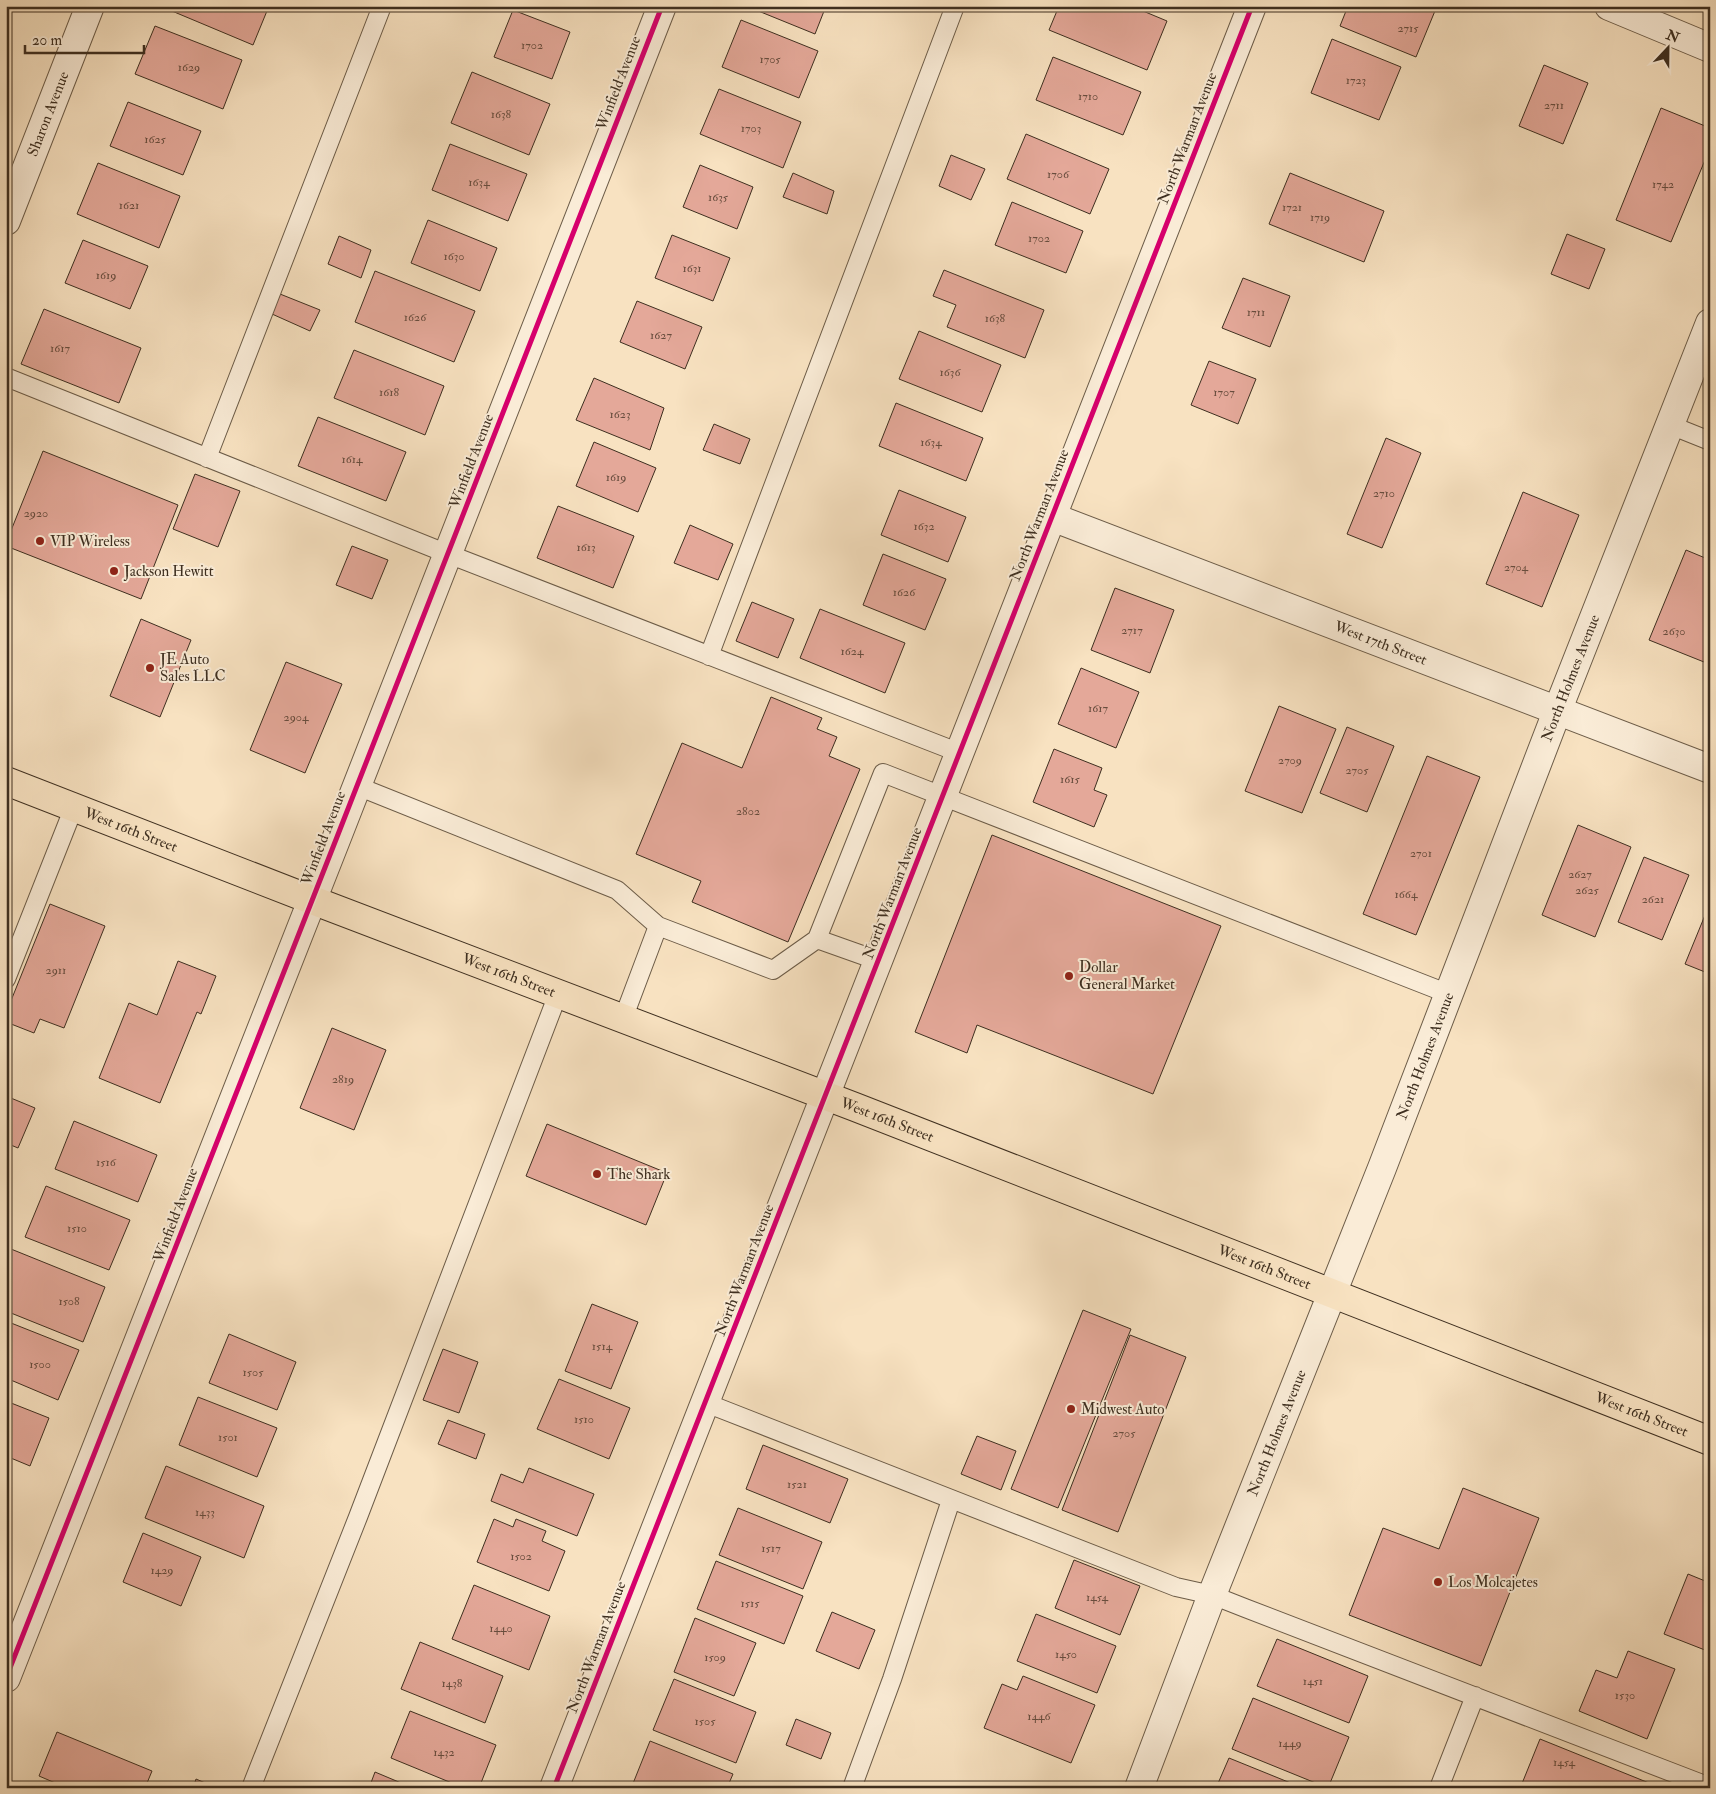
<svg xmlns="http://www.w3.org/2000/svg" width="1716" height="1794" viewBox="0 0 1716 1794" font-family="'IM FELL Double Pica',serif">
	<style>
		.building { fill: #e4a899; stroke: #3e2f20 }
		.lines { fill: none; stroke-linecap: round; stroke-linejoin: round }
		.lane-casing { stroke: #6c5c48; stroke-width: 20 }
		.street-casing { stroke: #6c5c48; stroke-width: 30 }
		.primary-casing { stroke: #3e2f20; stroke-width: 30 }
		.lane { stroke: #faecd7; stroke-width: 18 }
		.street { stroke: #faecd7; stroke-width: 28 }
		.primary { stroke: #f8e2c1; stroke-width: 28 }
		.cycleway-casing { stroke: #faecd7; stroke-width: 8 }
		.cycleway { stroke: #d6006c; stroke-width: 5 }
		.poi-dot { fill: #8f2418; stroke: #faecd7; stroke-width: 2 }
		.labels { text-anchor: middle; stroke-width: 4; stroke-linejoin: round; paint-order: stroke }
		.number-label { font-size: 12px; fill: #684d3e }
		.street-label { font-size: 15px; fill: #3e2f20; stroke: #faecd7 }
		.poi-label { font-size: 15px; fill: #3e2f20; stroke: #faecd7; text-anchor: start }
	</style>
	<rect width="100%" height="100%" fill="#f8e2c1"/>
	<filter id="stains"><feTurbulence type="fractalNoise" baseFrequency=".004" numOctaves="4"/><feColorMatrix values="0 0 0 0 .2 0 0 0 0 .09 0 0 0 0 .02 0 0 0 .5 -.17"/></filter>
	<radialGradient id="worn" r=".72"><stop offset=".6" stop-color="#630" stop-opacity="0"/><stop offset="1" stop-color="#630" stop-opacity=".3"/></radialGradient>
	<path class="building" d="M160,6h109l-16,39z
		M751,6h75l-11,28 -64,-26z
		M1059,6h72l36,15 -20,49 -98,-40z
		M1348,6h89l-21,51 -76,-31z
		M513,10l57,22 -18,47 -58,-22z
		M741,20l77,31 -19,47 -77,-31z
		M155,26l87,34 -19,49 -88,-35z
		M1332,39l69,28 -22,53 -68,-27z
		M1053,57l88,35 -18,43 -87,-35z
		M1544,65l44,18 -25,61 -44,-18z
		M472,72l78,32 -21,51 -78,-32z
		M719,89l82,33 -18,46 -83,-34z
		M128,102l73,29 -18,44 -73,-29z
		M1661,108l49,20v20l-39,94 -55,-22z
		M1026,134l83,35 -19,45 -83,-35z
		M450,144l77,30 -19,47 -76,-31z
		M951,155l34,14 -14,31 -32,-14z
		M98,163l82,33 -21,52 -82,-34z
		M700,165l53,22 -16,42 -54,-22z
		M793,173l41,18 -7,23 -44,-17z
		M1290,173l94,38 -20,51 -95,-38z
		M1012,202l71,29 -17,42 -71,-28z
		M428,220l69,28 -17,43 -69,-28z
		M1567,234l38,15 -16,40 -38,-15z
		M672,235l58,23 -17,43 -58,-23z
		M339,236l32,14 -10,28 -33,-14z
		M83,240l65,26 -18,43 -65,-26z
		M944,270l100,40 -19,48 -78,-31 9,-22 -23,-9z
		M375,271l100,40 -21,51 -99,-40z
		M1243,278l47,18 -20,51 -48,-19z
		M280,294l40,16 -10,21 -38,-17z
		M637,301l65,26 -17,42 -65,-27z
		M44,309l97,39 -22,55 -98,-39z
		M919,331l82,34 -19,47 -83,-33z
		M354,350l90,36 -19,49 -91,-37z
		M1209,361l47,18 -18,45 -47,-19z
		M594,378l70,30 -14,42 -74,-30z
		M896,403l87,35 -17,43 -87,-35z
		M318,417l88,35 -20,49 -88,-35z
		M714,424l36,15 -10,25 -37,-14z
		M1386,438l35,15 -39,95 -35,-14z
		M594,442l62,26 -18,44 -62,-26z
		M43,451l135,54 -37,94 -135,-53v-3z
		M195,474l45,17 -22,56 -45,-18z
		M899,490l67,27 -18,45 -67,-27z
		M1523,492l56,23 -37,92 -56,-23z
		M558,506l76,30 -21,52 -76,-30z
		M690,525l43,19 -15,36 -44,-17z
		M352,546l36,14 -16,39 -36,-14z
		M1686,550l24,10v87l-6,15 -55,-22z
		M883,554l63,25 -21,51 -62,-25z
		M1115,588l59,22 -24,63 -59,-23z
		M752,602l42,17 -16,39 -42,-17z
		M820,609l85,34 -20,50 -85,-35z
		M141,619l50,21 -31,77 -50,-21z
		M286,662l56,22 -37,89 -55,-23z
		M1081,668l58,24 -23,56 -58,-24z
		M771,697l51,21 -5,11 20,8 -8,19 31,13 -72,173 -96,-40 9,-21 -65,-27 46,-111 60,25z
		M1279,706l57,23 -34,84 -57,-22z
		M1347,727l47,19 -27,66 -47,-19z
		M1054,749l48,19 -8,22 13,5 -13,32 -61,-25z
		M1427,756l53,21 -64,158 -53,-21z
		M1578,825l53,22 -36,90 -53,-22z
		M992,835l229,91 -68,168 -176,-69 -10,28 -52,-21z
		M1644,857l45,18 -27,65 -44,-18z
		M1710,903v71l-25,-10z
		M50,904l55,22 -41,102 -24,-9 -6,14 -28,-11v-9z
		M178,961l38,15 -15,38 -4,-2 -37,91 -61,-25 30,-75 28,12z
		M332,1028l54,22 -32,80 -54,-22z
		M6,1096l29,12 -17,40 -12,-5z
		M74,1121l83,34 -19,47 -83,-33z
		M547,1124l120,49 -21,52 -120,-49z
		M46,1186l84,34 -21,50 -84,-33z
		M6,1247l99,40 -22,55 -77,-31z
		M592,1304l46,18 -27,67 -46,-18z
		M1083,1310l48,19 -73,179 -47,-19z
		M6,1321l73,29 -21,50 -52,-22z
		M229,1334l67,28 -19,48 -68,-27z
		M1130,1335l56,22 -68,175 -56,-22z
		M443,1349l35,13 -19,51 -36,-13z
		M559,1379l71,29 -21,51 -72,-30z
		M198,1397l79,31 -20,49 -78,-32z
		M6,1401l43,17 -19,48 -24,-10z
		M448,1420l37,14 -9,25 -38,-15z
		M977,1436l39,15 -15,39 -40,-16z
		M763,1445l85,34 -18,44 -84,-34z
		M166,1466l98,40 -20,52 -99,-40z
		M529,1468l65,26 -17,42 -86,-35 10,-27 22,9z
		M1463,1488l76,30 -58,148 -132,-51 34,-87 56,21z
		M738,1508l84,34 -19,47 -84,-34z
		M494,1519l19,8 3,-8 30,12 -4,10 23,10 -16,40 -72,-29z
		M143,1533l58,24 -20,49 -58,-24z
		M1074,1560l66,26 -20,49 -65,-27z
		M716,1561l87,35 -19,48 -87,-35z
		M1688,1574l22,9v69l-46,-18z
		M474,1585l76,31 -21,54 -77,-31z
		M832,1612l43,18 -16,39 -43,-18z
		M1036,1614l80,32 -19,47 -80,-32z
		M695,1618l61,25 -22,53 -60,-24z
		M1277,1639l91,37 -19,47 -92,-37z
		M420,1642l83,34 -18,47 -84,-34z
		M1628,1651l47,18 -28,70 -68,-28 17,-41 21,8z
		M1023,1676l72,29 -24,58 -87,-35 18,-44 15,6z
		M674,1679l82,33 -20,51 -83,-33z
		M1253,1698l96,39 -21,51 -96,-39z
		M410,1711l86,34 -17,43h-15l-73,-30z
		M796,1719l35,14 -10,26 -35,-14z
		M57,1732l95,39 -7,17h-78l-28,-12z
		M1540,1739l114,46 -1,3h-128l-4,-2z
		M650,1741l83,33 -6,14h-92l-3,-2z
		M1229,1758l74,30h-87z
		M375,1772l38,16h-44z
		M196,1779l21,9h-24z"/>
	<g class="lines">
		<g class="lane-casing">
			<path id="lane" d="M6,377l442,177 512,199
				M1670,425l40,16
				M207,458l175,-452
				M709,656l246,-650
				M357,786l260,104 41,36 115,44 44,-31 66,-166 566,221
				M817,939l62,22
				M6,979l68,-172
				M623,1019l35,-93
				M706,1403l470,184 36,8 33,13 465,179
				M251,1788l107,-271 200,-523
				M852,1788l40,-109 59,-179
				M1439,1788l36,-92"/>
		</g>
		<g class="street-casing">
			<g id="street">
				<path d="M1609,6l101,42"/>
				<path id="s1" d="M6,221l84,-215"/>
				<path id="s2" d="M1052,517l658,252"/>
				<path d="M6,1678l331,-841 325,-831"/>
				<path d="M554,1788l698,-1782"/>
				<path id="s3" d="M1139,1788l73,-193 170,-427 176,-459 152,-386"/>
			</g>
		</g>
		<g class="primary-casing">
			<g id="primary">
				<path id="s4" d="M6,781l306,119 543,207 855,334"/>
			</g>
		</g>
		<use href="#lane" class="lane"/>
		<use href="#street" class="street"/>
		<use href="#primary" class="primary"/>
		<g class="cycleway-casing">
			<path id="cycleway" d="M6,1678l331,-841 325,-831
				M554,1788l698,-1782"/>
		</g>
		<use href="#cycleway" class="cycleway"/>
	</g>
	<g class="poi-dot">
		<circle cx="40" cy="541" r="5"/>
		<circle cx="114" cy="571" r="5"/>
		<circle cx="150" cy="668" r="5"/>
		<circle cx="1069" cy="976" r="5"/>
		<circle cx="597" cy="1174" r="5"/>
		<circle cx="1071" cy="1409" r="5"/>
		<circle cx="1438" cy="1582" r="5"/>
	</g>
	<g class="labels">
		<g class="number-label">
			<text x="1408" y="32">2715</text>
			<text x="532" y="49">1702</text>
			<text x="770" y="63">1705</text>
			<text x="189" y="71">1629</text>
			<text x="1356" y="84">1723</text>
			<text x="1088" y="100">1710</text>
			<text x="1554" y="109">2711</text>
			<text x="501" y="118">1638</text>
			<text x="751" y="132">1703</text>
			<text x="155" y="143">1625</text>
			<text x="1058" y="178">1706</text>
			<text x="479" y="186">1634</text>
			<text x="1663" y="188">1742</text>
			<text x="718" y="201">1635</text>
			<text x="129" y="209">1621</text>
			<text x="1292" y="211">1721</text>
			<text x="1320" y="221">1719</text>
			<text x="1039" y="242">1702</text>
			<text x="454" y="260">1630</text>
			<text x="692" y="272">1631</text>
			<text x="106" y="279">1619</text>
			<text x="1256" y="316">1711</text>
			<text x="415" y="321">1626</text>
			<text x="995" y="322">1638</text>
			<text x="661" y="339">1627</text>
			<text x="60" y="352">1617</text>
			<text x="950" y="376">1636</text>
			<text x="389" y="396">1618</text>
			<text x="1224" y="396">1707</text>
			<text x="620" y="418">1623</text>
			<text x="931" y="446">1634</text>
			<text x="352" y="463">1614</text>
			<text x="616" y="481">1619</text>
			<text x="1384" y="497">2710</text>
			<text x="36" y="517">2920</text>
			<text x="924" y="530">1632</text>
			<text x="586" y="551">1613</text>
			<text x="1516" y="571">2704</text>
			<text x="904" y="596">1626</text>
			<text x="1132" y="634">2717</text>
			<text x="1674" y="635">2630</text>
			<text x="852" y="655">1624</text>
			<text x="1098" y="712">1617</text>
			<text x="296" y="721">2904</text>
			<text x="1290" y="764">2709</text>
			<text x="1357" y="774">2705</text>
			<text x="1070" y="783">1615</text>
			<text x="748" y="815">2802</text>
			<text x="1421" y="857">2701</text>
			<text x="1580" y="878">2627</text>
			<text x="1587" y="894">2625</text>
			<text x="1406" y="898">1664</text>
			<text x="1653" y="903">2621</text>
			<text x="56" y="974">2911</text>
			<text x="343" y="1083">2819</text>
			<text x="106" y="1166">1516</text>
			<text x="77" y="1232">1510</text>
			<text x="69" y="1305">1508</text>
			<text x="602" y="1350">1514</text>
			<text x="40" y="1368">1500</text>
			<text x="253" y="1376">1505</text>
			<text x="584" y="1423">1510</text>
			<text x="1124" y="1437">2705</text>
			<text x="228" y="1441">1501</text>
			<text x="797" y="1488">1521</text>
			<text x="205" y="1516">1433</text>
			<text x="771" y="1552">1517</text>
			<text x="521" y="1560">1502</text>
			<text x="162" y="1574">1429</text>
			<text x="1097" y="1601">1454</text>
			<text x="750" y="1607">1515</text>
			<text x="501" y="1632">1440</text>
			<text x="1066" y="1658">1450</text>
			<text x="715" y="1661">1509</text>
			<text x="1313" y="1685">1451</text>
			<text x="452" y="1687">1438</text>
			<text x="1625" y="1699">1530</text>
			<text x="1039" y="1720">1446</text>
			<text x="705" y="1725">1505</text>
			<text x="1290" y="1747">1449</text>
			<text x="444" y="1756">1432</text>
			<text x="1564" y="1766">1454</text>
		</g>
		<g class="street-label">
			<text transform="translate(618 83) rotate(-69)" y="5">Winfield Avenue</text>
			<text dy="5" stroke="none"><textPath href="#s1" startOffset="115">Sharon Avenue</textPath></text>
			<text transform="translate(1187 138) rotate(-69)" y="5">North Warman Avenue</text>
			<text transform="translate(471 461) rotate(-69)" y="5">Winfield Avenue</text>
			<text transform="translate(1039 515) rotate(-69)" y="5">North Warman Avenue</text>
			<text dy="5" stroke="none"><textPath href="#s2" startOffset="352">West 17th Street</textPath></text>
			<text dy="5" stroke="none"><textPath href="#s3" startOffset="1191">North Holmes Avenue</textPath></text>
			<text dy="5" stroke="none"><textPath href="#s4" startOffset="134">West 16th Street</textPath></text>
			<text transform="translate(323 838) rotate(-69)" y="5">Winfield Avenue</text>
			<text transform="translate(892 893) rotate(-69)" y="5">North Warman Avenue</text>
			<text dy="5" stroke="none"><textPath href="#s4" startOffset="539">West 16th Street</textPath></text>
			<text dy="5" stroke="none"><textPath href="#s3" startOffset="786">North Holmes Avenue</textPath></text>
			<text dy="5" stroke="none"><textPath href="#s4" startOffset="944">West 16th Street</textPath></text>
			<text transform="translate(175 1215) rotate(-69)" y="5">Winfield Avenue</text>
			<text dy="5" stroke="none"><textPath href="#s4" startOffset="1349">West 16th Street</textPath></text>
			<text transform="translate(744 1270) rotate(-69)" y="5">North Warman Avenue</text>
			<text dy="5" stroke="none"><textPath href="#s4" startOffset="1754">West 16th Street</textPath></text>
			<text dy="5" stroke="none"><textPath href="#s3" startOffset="381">North Holmes Avenue</textPath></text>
			<text transform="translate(596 1647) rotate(-69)" y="5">North Warman Avenue</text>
		</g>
		<g class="poi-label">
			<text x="50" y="546">VIP Wireless</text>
			<text x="124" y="576">Jackson Hewitt</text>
			<text x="160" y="664">JE Auto<tspan x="160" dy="17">Sales LLC</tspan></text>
			<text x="1079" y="972">Dollar<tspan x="1079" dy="17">General Market</tspan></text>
			<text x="607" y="1179">The Shark</text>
			<text x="1081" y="1414">Midwest Auto</text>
			<text x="1448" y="1587">Los Molcajetes</text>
		</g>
	</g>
	<rect width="1716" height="1794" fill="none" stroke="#f8e2c1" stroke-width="25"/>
	<rect x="8" y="8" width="1701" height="1779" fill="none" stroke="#3e2f20" stroke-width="2.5"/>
	<rect x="12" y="12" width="1691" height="1769" fill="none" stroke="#3e2f20"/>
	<g transform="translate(1668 48) rotate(22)" stroke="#faecd7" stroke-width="4" paint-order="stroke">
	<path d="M0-4L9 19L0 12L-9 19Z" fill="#3e2f20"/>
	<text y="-8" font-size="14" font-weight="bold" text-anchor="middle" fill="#3e2f20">N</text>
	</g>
	<path d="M25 45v8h119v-8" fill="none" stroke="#3e2f20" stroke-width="2.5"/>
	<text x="32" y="45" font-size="15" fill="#3e2f20" stroke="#faecd7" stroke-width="4" paint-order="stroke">20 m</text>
	<rect width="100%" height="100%" filter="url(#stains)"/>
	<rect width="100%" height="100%" fill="url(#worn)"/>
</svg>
